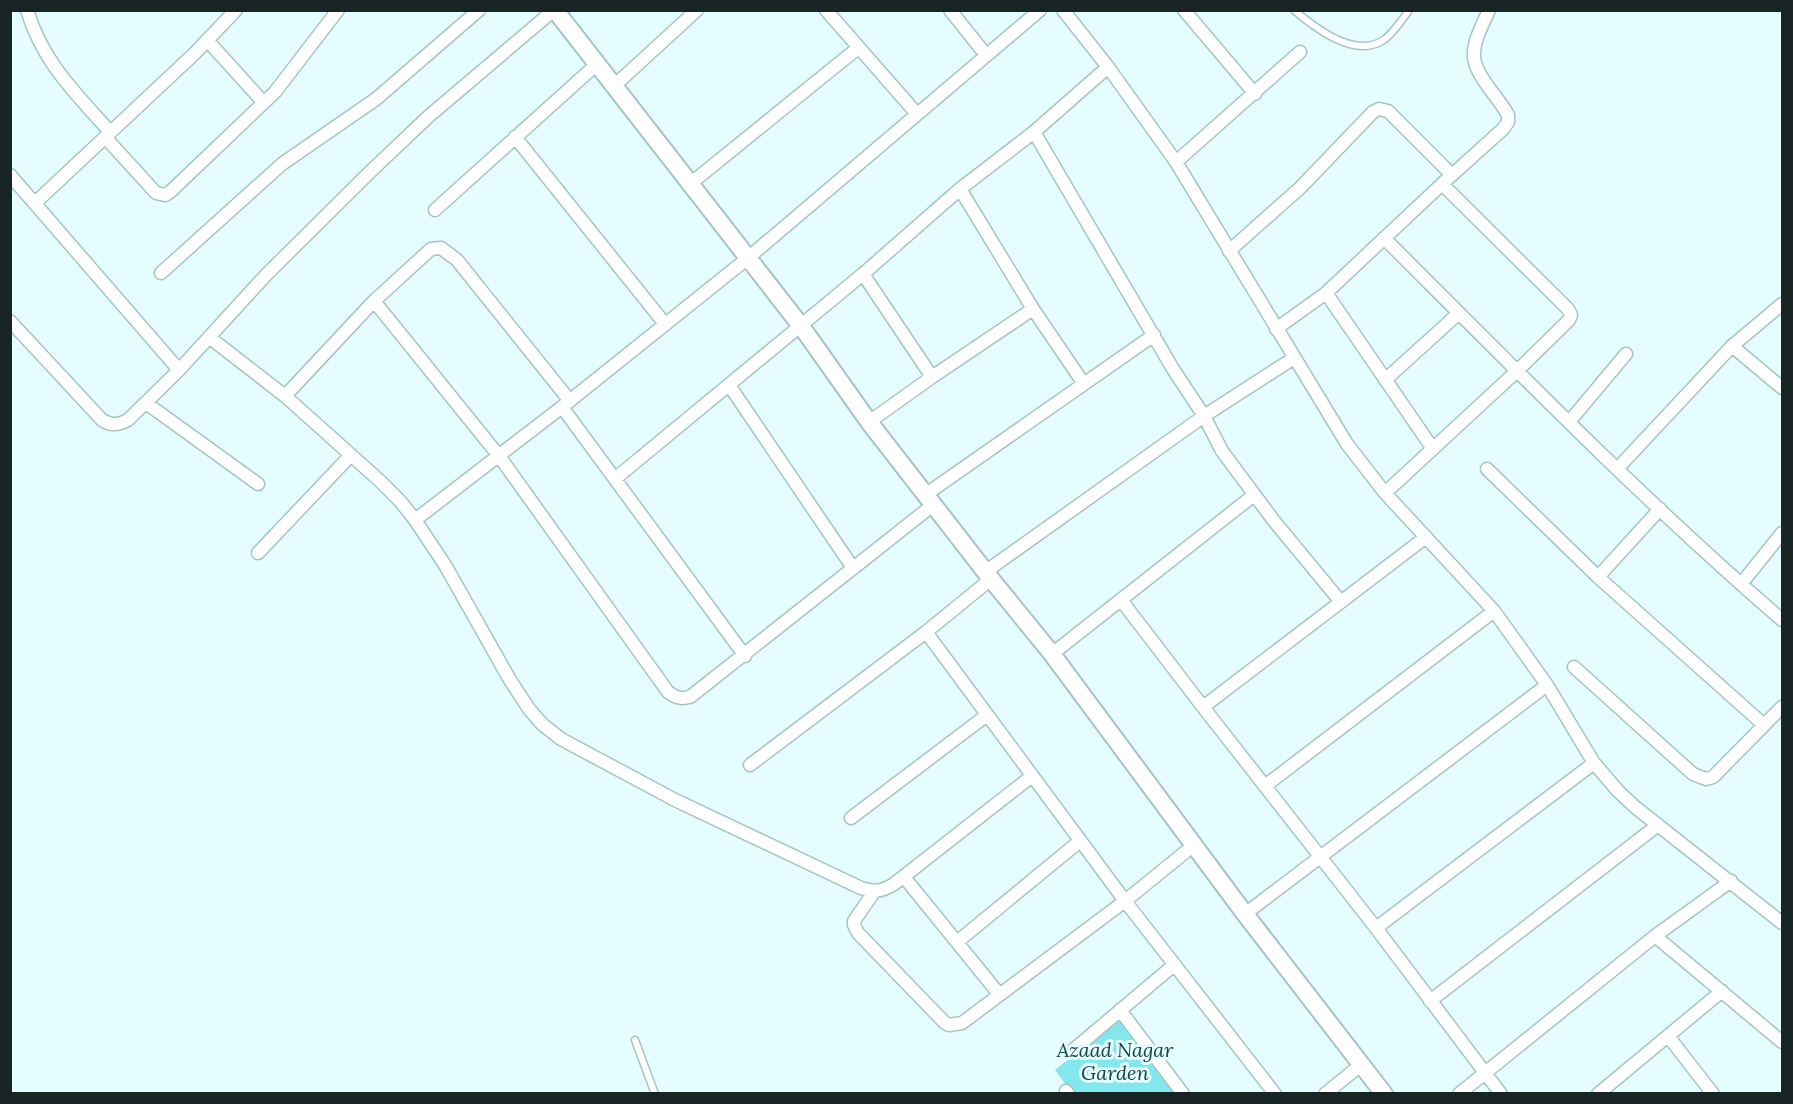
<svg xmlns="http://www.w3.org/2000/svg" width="1793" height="1104" viewBox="0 0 1793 1104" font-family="Lora,serif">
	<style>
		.green { fill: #82e8ed }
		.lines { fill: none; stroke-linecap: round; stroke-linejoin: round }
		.service-casing { stroke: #a7c4c5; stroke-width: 9 }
		.minor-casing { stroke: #a7c4c5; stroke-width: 15 }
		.tertiary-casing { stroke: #a7c4c5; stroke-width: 20 }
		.service { stroke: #fff; stroke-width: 6 }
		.minor { stroke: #fff; stroke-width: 12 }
		.tertiary { stroke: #fff; stroke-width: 16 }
		.labels { text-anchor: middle; stroke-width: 6; stroke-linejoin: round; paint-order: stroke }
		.park-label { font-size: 20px; font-style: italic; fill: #124547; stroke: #e5fdfe }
	</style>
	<rect width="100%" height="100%" fill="#e5fdfe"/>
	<path class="green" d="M1122,1017l55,76h-105l-17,-23z"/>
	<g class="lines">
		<g class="service-casing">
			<path id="service" d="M1294,10c22,19 63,50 91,29 10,-8 17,-19 24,-29
				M635,1040l20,54"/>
		</g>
		<g class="minor-casing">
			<path id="minor" d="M27,10c16,53 48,82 83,122
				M826,10l91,104
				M950,10l36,45
				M1063,10l45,57 68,95 171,282 38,49 109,118 53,74 47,78 24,28 17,16 147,116
				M1184,10l71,84
				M207,40l57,63
				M614,86l83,-76
				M1034,132l139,237 31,47 18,35 52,70 67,81
				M105,137l51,56 9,2 5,-3 105,-100 63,-82
				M515,137l150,187
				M1176,162l124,-110
				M10,175l169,195
				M690,184l168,-136
				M960,189l73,120 51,75
				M35,203l159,-149 42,-44
				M435,210l162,-146
				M1384,238c130,130 259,262 398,382
				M1229,251l71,-63 73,-76 6,-3 9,2 64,64
				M161,273l121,-109 94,-65 103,-89
				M863,274l69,103
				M1326,293l107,156
				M374,301l125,155 169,236c8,6 13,7 22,5l243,-192
				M10,321l92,99c10,6 16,5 26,0l51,-50 87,-95 105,-104 58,-55 125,-106
				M1276,329l50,-36 116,-109 61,-55 5,-7v-7c-9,-17 -34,-41 -34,-59 -1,-15 9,-32 15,-46
				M209,337l76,59 95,85 20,20 15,19 30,45 65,115 19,29 13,15 19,15 114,61 186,88c14,4 20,4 33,-4l138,-108
				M1732,346l50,42
				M1385,380l74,-67
				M729,385l124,183
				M285,396l89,-95 57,-52 10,-1 16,12 113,141
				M146,403l112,81
				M562,407l183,249
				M869,422l63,-45 101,-68
				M1569,422l57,-68
				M1487,469l111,108 166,148
				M1617,469l115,-123 50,-42
				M616,478l247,-204 97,-85 74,-57 74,-65
				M1385,493l132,-122 52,-51 2,-5 -3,-6 -126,-125
				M925,495l229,-160
				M415,520l147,-113 186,-149 292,-248
				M1426,537l-223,170 173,221 125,166
				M258,553l93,-98
				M985,572l219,-156 90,-58
				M1598,577l62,-68
				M991,579l-65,53 199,269 150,193
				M1741,584l41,-51
				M1121,600l82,107
				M1052,654l202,-159
				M1574,667l119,107 13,5 7,-2 69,-70
				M750,765l176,-133
				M1265,786l229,-175
				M851,818l136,-103
				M904,877l95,117
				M874,892l-20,29v4l4,8 86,89 5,3 13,-2 163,-122 69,-56
				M1245,914l302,-229
				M1376,928l218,-165
				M1655,936l127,106
				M957,942l123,-101
				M1430,1001l228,-176
				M1120,1010l63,84
				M1668,1036l45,58
				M1072,1051l102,-86
				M1066,1091l2,3
				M1325,1094l37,-30
				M1459,1094l196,-158 76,-55
				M1598,1094l124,-103"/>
		</g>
		<g class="tertiary-casing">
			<path id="tertiary" d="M555,10l246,316 68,96 122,157 61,75 193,260 139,180"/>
		</g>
		<use href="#service" class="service"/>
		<use href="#minor" class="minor"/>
		<use href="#tertiary" class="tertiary"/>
	</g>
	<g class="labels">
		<g class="park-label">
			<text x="1115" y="1057">Azaad Nagar<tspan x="1115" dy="23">Garden</tspan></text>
		</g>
	</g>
	<rect width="1793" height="1104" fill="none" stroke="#192424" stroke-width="24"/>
</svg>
